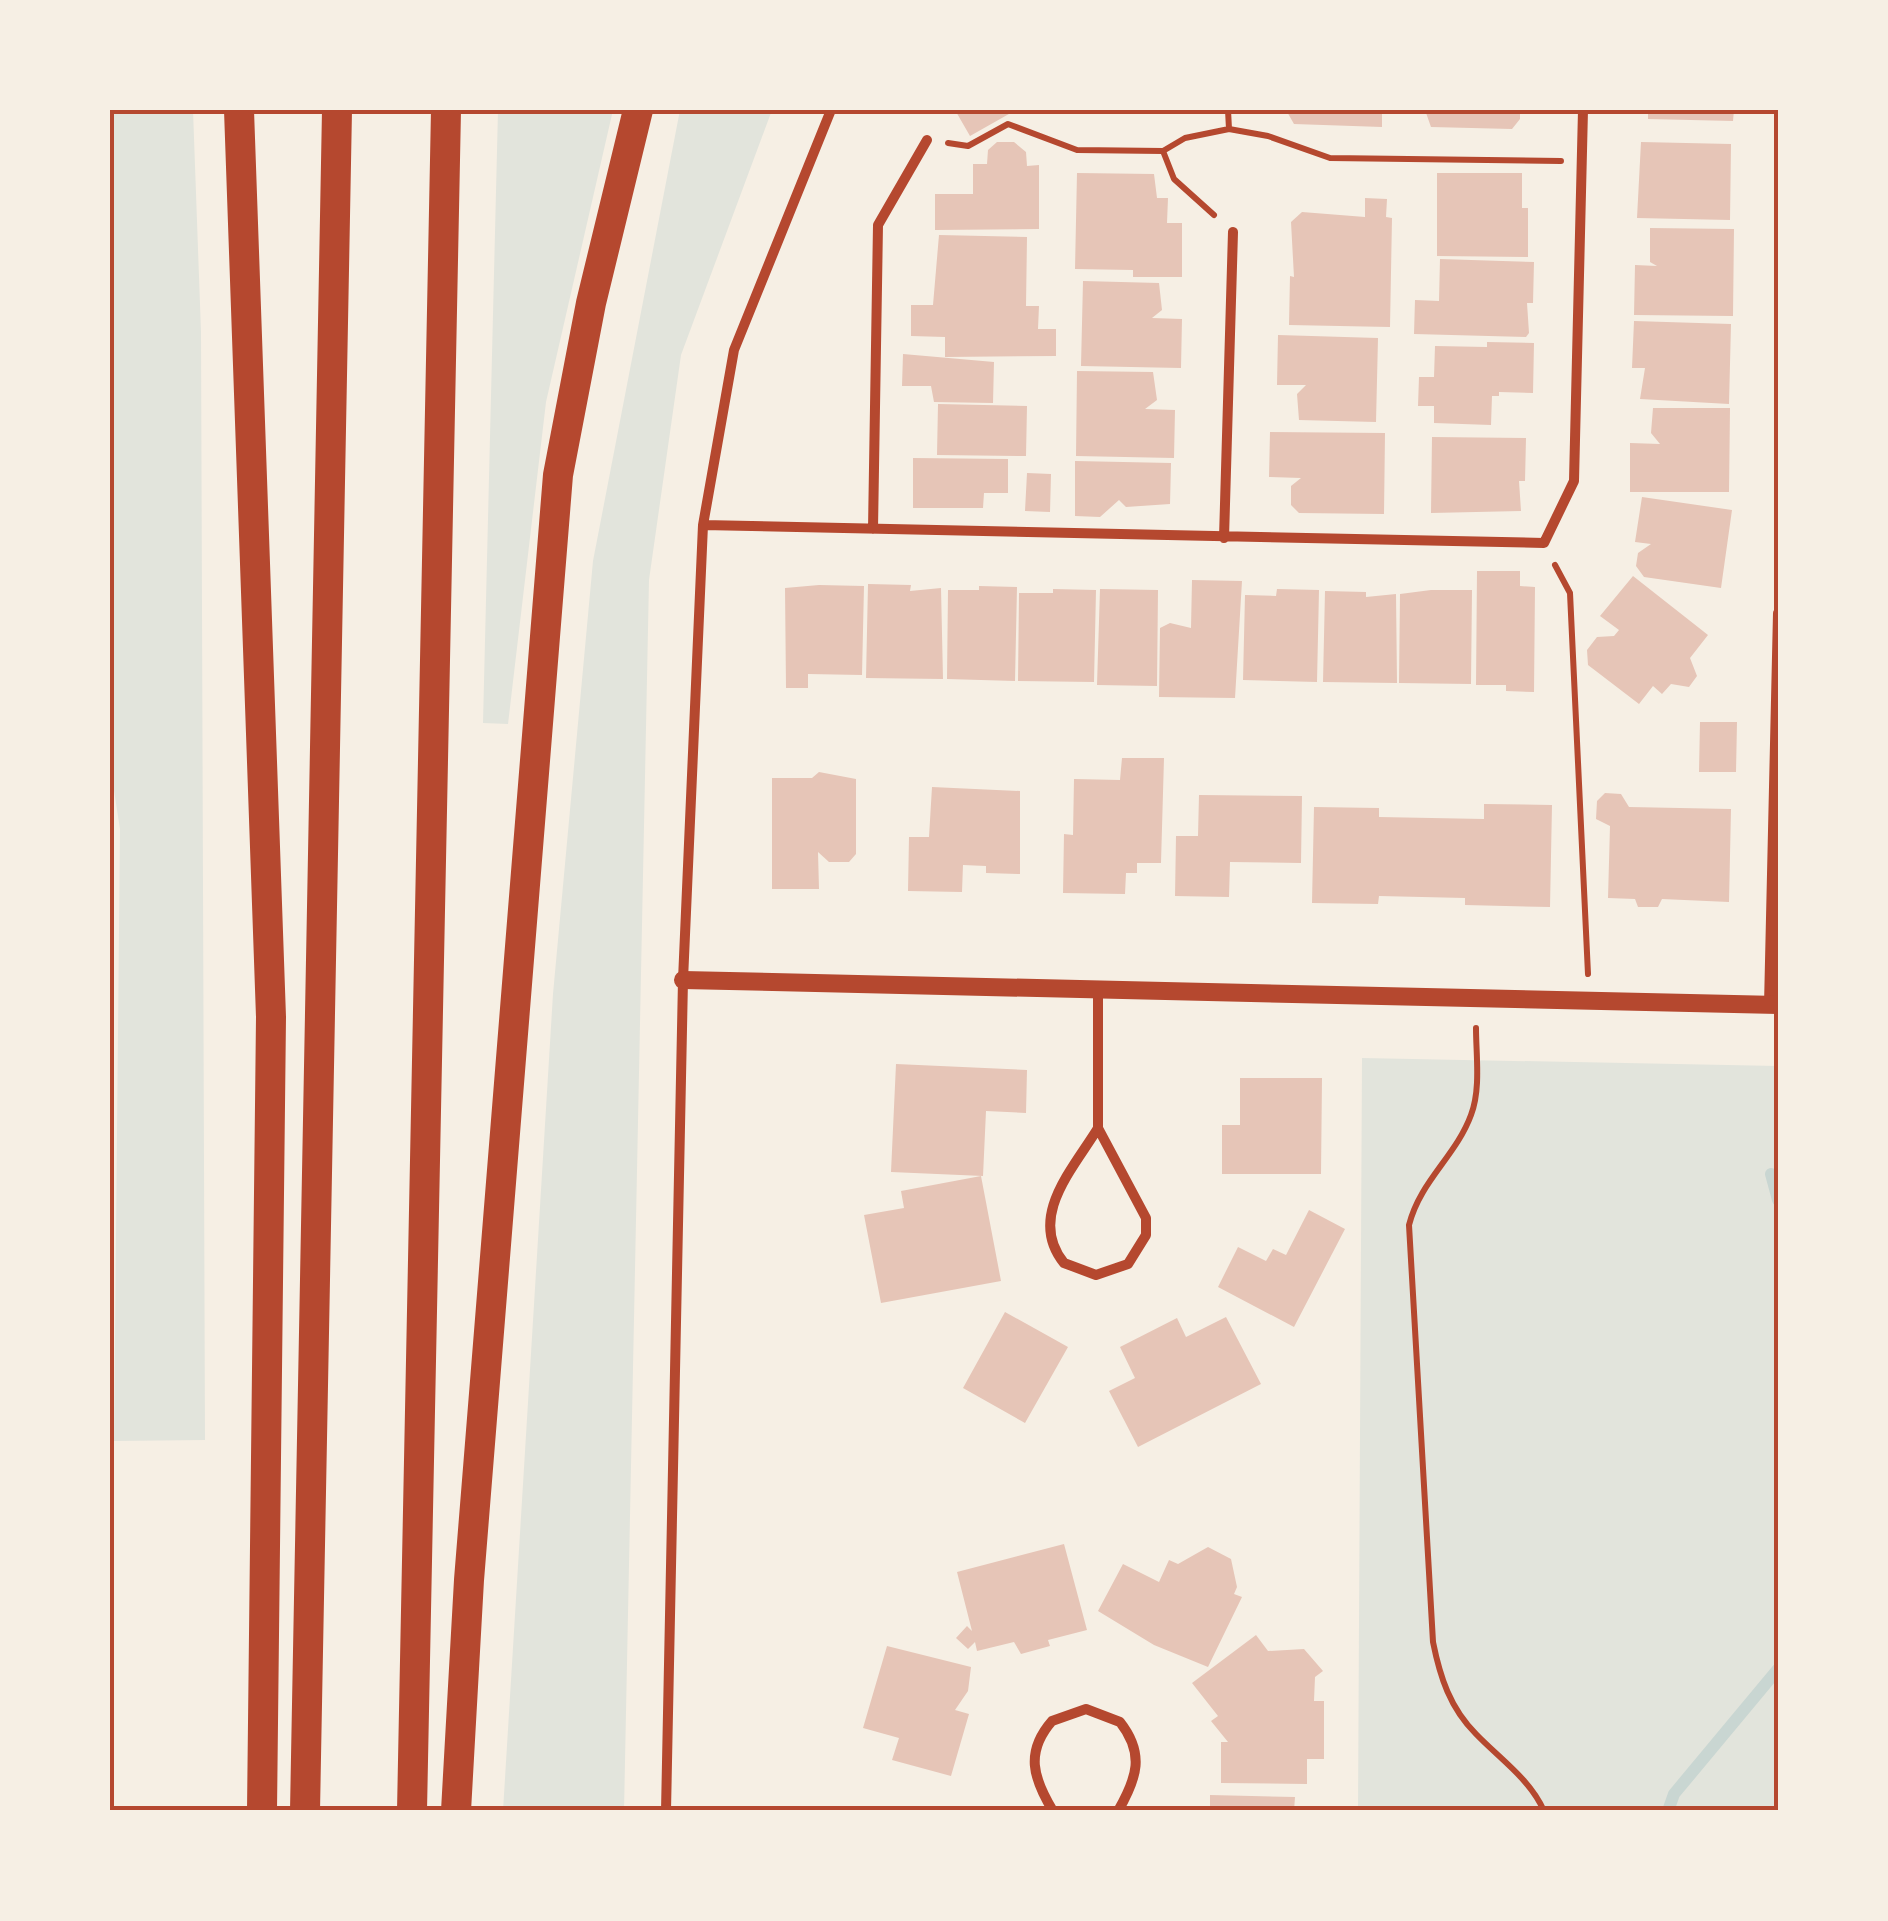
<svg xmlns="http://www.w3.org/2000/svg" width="1888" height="1921" viewBox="0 0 1888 1921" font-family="'Nunito Sans',sans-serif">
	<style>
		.green { fill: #e2e4dc }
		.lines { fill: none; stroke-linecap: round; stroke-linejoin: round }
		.stream { stroke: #c9d6d2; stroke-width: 12 }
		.building { fill: #e6c5b7 }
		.path { stroke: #b5482f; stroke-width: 6 }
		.minor { stroke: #b5482f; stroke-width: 10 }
		.tertiary { stroke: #b5482f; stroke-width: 18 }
		.motorway { stroke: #b5482f; stroke-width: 30 }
		.neatline { fill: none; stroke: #b5482f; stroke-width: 4 }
	</style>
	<rect width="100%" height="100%" fill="#f6efe4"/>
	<path class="green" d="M110,110h83l8,222 4,1108 -91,1 6,-612 -10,-64z
		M498,110h115l-67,292 -38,322 -25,-1z
		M680,110h92l-91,245 -32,225 -25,1231h-121l50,-817 40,-433z
		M1362,1058l416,8v745h-420z"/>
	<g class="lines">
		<path class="stream" d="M1771,1174l7,26
			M1668,1811l6,-17 104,-125"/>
	</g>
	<path class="building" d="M955,110h61l-46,26z
		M1114,110h59v4l-59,-1z
		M1286,110h96v17l-88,-3z
		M1425,110h95v9l-8,10 -81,-2z
		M1648,110h86l-1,11 -85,-2z
		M997,142h17l12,10 1,14 12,-1v64l-104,1v-36h38v-30h14l1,-14z
		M1641,142l90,2 -1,76 -93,-2z
		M1077,173l77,1 3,24h11l-1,25h15v54h-49v-7l-58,-1z
		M1437,173h85v35h6v49l-91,-1z
		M1365,198l22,1 -1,18 6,1 -2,109 -101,-2 1,-49 4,1 -3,-55 11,-10 63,5z
		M1650,228l84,1 -1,87 -99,-1 1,-50 22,1 -7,-4z
		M939,235l88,2 -1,69h13l-1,23h18v27l-111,1v-20l-34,-1v-31h22z
		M1440,259l94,3 -1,41h-6l2,30 -3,4 -112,-3 1,-34 24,1z
		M1083,281l76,2 3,27 -10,8 30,1 -1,49 -100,-2z
		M1634,321l97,3 -2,80 -89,-5 5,-31h-13z
		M1278,335l100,3 -2,84 -77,-2 -2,-26 9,-9h-29z
		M1487,342l47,1 -1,50 -34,-1v4h-7l-1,29 -57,-2v-17h-16l1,-29h15l1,-31 52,1z
		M903,354l91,8 -1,41 -59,-1 -3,-16h-29z
		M1077,371l76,1 4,28 -12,9 30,1 -1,48 -98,-2z
		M938,404l89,2 -1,50 -89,-1z
		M1653,408h77l-1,84h-99v-49l30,1 -9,-11z
		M1270,432l115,1 -1,81 -85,-1 -8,-8v-19l10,-8 -32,-1z
		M1432,437l94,1 -1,43h-6l2,30 -90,2z
		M913,458l95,1v34h-24l-1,15h-70z
		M1075,461l96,2 -1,41 -44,3 -7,-7 -19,17 -25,-1z
		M1027,473l24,1 -1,38 -25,-1z
		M1642,497l90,13 -11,78 -77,-11 -8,-11 2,-13 13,-9 -16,-2z
		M1477,571h43v15l15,1 -1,105 -28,-1v-6h-30z
		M1633,576l75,59 -18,23 7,18 -8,11 -18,-3 -9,10 -9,-8 -14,18 -51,-39 -1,-15 10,-13 17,-1 5,-6 -19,-14z
		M1192,580l50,1 -7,117 -76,-1 1,-69 10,-5 21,5z
		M868,584l43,1 -1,6 31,-3 2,91 -77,-1z
		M819,585l45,1 -2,89 -54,-1v14h-22l-1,-100z
		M979,586l38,1 -2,94 -68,-2 1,-89h31z
		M1053,589l43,1 -2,92 -76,-1 1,-88h34z
		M1100,589l58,1 -1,96 -60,-1z
		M1277,589l42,1 -2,92 -74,-2 2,-85 31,1z
		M1431,590h41l-1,94 -72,-1 1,-89z
		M1325,591l41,1v5l30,-3 1,89 -74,-1z
		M1700,722h37l-1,50h-37z
		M1122,758h42l-3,105h-24v10h-11l-1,21 -62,-1 1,-59 9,1 1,-56 46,1z
		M819,772l37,7v75l-7,8h-20l-11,-10 1,37h-47v-111h40z
		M932,787l88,4v83l-34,-1v-7l-23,-1 -1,27 -54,-1 1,-54h20z
		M1605,793l16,1 8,13 102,2 -2,93 -67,-3 -4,8h-20l-3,-8 -27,-1 2,-72 -14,-7 1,-18z
		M1199,795l103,1 -1,67 -71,-1 -1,35 -54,-1 1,-60h22z
		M1484,804l68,1 -2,102 -85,-2v-7l-86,-2 -1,8 -66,-1 2,-96 65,1v9l105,2z
		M896,1064l131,6 -1,43 -40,-2 -3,65 -92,-4z
		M1240,1078h82l-1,96h-99v-49h18z
		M981,1176l20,105 -120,22 -17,-88 40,-7 -3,-17z
		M1309,1210l36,19 -51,98 -76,-40 20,-40 28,14 7,-12 13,6z
		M1005,1312l63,35 -43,76 -62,-35z
		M1226,1317l35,67 -123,63 -29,-56 26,-13 -15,-31 57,-29 9,19z
		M1064,1544l23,86 -39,10 2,6 -29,8 -7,-12 -37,9 -2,-9 -7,7 -12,-11 11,-12 5,5 -15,-59z
		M1208,1547l23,12 6,28 -3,7 8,3 -34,70 -54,-22 -56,-34 25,-47 36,18 10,-22 9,4z
		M1256,1635l12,16 36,-2 19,22 -8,6 -1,24h10v58h-17v25l-86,-1v-41h7l-17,-21 7,-5 -26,-33z
		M887,1646l84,21 -3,24 -13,19 14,4 -18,62 -59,-16 7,-22 -36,-10z
		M1210,1795l85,2 -1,14h-84z"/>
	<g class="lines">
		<path class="path" d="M1228,110l1,19
			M948,143l20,3 40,-22 69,26 86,1 22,-13 44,-9 39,7 62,22 231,3
			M1163,151l11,28 40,36
			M1555,565l15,28 18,381
			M1476,1028c0,27 5,61 -5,87 -15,41 -51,66 -62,110l24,417c7,35 17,66 43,92 24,25 54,45 68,77"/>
		<path class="minor" d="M703,525l841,18 30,-62 9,-371
			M873,529l5,-304 49,-85
			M1224,538l9,-306
			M1769,1005l9,-392
			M1098,1128c-25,41 -71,89 -34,135l32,12 32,-11 18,-29v-17l-48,-90v-140
			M666,1811l17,-831 20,-455 31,-175 97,-240
			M1053,1811c-20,-33 -28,-59 -1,-90l34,-12 34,13c25,32 17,56 -2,89"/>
		<path class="tertiary" d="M683,980l1095,25"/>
		<path class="motorway" d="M239,110l32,907 -9,794
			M305,1811l32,-1701
			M412,1811l34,-1701
			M456,1811l13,-231 89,-1105 33,-172 47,-193"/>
	</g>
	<rect width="1888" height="1921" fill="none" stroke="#f6efe4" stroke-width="225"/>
	<rect x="112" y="112" width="1664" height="1696" class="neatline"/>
</svg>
